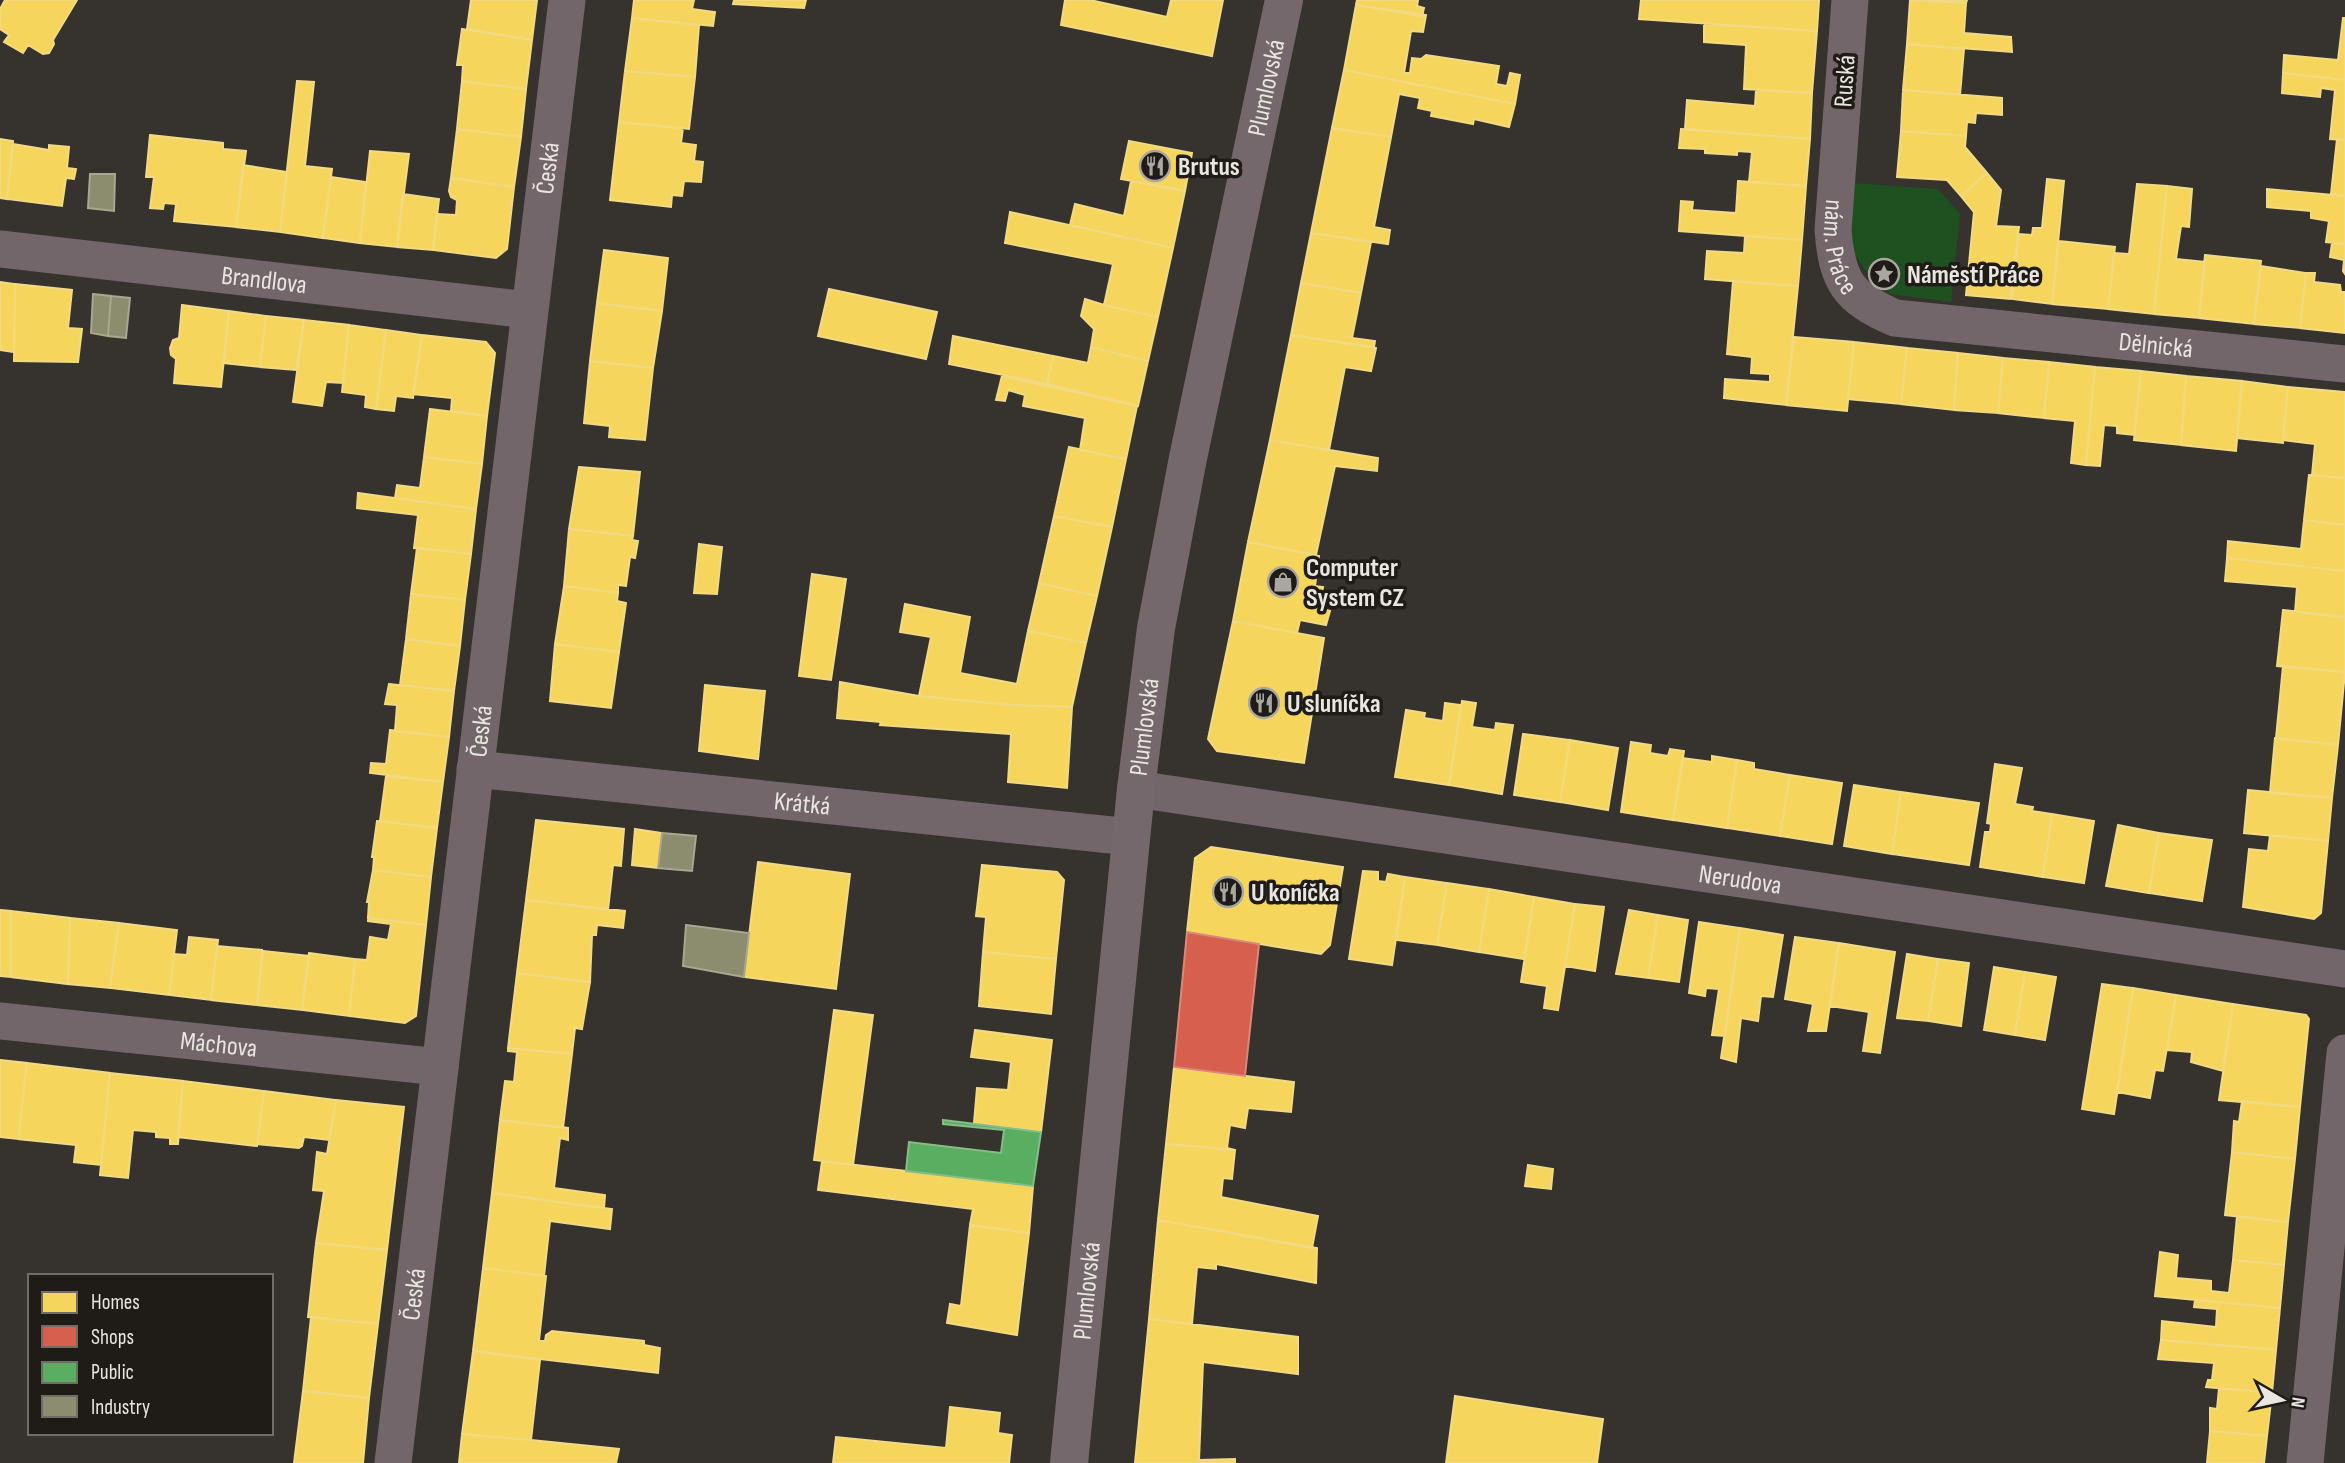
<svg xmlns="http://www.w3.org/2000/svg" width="2345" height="1463" viewBox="0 0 2345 1463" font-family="'Sofia Sans Condensed',sans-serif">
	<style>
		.green { fill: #1f5120 }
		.homes { fill: #f6d55c; stroke: #f2da84; stroke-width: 2 }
		.shops { fill: #d6604d; stroke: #dc8879; stroke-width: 2 }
		.public { fill: #5aae61; stroke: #85be87; stroke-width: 2 }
		.industry { fill: #8c8c6e; stroke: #a8a790; stroke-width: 2 }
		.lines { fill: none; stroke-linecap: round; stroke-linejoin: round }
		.street { stroke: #72666b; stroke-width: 37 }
		.secondary { stroke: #75686c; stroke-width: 38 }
		.labels { text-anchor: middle; stroke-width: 7; stroke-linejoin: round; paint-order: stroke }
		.street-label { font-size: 26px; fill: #e9e5e0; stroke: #1f1c18 }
		.poi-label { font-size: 26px; font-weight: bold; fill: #e9e5e0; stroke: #1f1c18; text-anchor: start }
	</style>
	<rect width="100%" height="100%" fill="#36332e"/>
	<path class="green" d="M1851,183l87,6 22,25 -9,88 -60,-8 -18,-13 -18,-26 -4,-16z"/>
	<path class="homes" d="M5,0h72l-24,40 1,4 -5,9 -6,1 -15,-9 -5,8 -19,-11 5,-7 -9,-6v-20z
		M471,0h66l-5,40 -65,-11z
		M634,0h60l-2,9 23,3 -2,14 -81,-8z
		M734,0h72l-2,8 -71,-4z
		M1065,0h25l77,17 4,-17h52l-11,56 -151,-31z
		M1357,0h61l-1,6 7,2 -2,8 -66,-11z
		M1641,0h178l-2,31 -178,-12z
		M1910,0l56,3 -2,30 47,4 1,15 -105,-8z
		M1930,0h37l-1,3z
		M1356,5l70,10 -3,17 -12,-1 -7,42h6l2,-15 9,1 5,-4 73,11 -3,18 11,2 3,-13 10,2 -5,29 -171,-34z
		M632,18l67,7 -4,52 -70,-6z
		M2343,18h2v62l-62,-7 1,-18 54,5z
		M1704,24l113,7 -5,62 -68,-4 2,-44 -42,-3z
		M462,29l70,11 -6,49 -64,-8 1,-16h-6z
		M1907,44l57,5 -4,46 -57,-5z
		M1344,70l171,34 -6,23 -35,-8 -1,5 -42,-8 1,-5 -14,-3 2,-10 -21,-4 -8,43 -59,-9z
		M625,71l70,6 -6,52 -70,-7z
		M2283,73l62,7v60l-15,-1 5,-49 -14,-2 -1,9 -38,-4z
		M297,81l17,1 -9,84 27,3 -9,69 -43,-6z
		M462,81l64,8 -5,48 -64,-8z
		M1756,90l56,3 -2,46 -125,-10 2,-29 68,6z
		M1903,90l99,8v17l-26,-2 -1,10 -8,-1 -1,14 -65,-5z
		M619,122l64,6 -2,15 15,2 -2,16 9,1 -2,20 -17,-1 -2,15 -10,-1 -1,12 -61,-7z
		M1332,128l59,9 -17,90 16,3 -2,14 -77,-11z
		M457,129l64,8 -7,50 -63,-9z
		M1681,129l129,10 -4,47 -57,-4 3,-30 -15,-1v4l-32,-2v-4l-26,-1z
		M1901,131l65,5 -1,11 22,26 -26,23 -14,-16 -50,-3z
		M150,135l73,8v6l23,2 -10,76 -62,-6 2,-17 -12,-1 -1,6 -13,-1 4,-31h-8z
		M0,139l13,2 -6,58 -7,-1z
		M2337,139l8,1v56l-14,-2z
		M1129,141l63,12 -7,38 -64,-12z
		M13,144l36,6v-5l20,2 -2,21 9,1 -2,10 -8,-1 -4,28 -55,-7z
		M370,151l39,3 -12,93 -37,-4z
		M243,165l44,7 -7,60 -44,-5z
		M1987,173l14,17 -5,36 23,1 -9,72 -44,-4 8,-83 -13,-16z
		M331,177l35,5 -6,61 -37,-5z
		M451,178l63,9 -7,62 -11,9 -63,-8 4,-36 19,1 1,-15 -6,-3 -2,-6z
		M2047,179l17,2 -12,123 -40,-5 7,-65 13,1 1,-7h9z
		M1131,181l54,10 -12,57 -103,-23 5,-21 49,12z
		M1738,181l68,5 -4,54 -123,-9 2,-30 12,1 -1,8 44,3z
		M2137,184l30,2 -13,128 -46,-5 6,-56 15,1z
		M2167,186l25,3 -3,38 -8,-1 -5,33 29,3 -6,56 -45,-4z
		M2267,189l78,7v48l-19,-2 3,-21 -18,-3v-7l-44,-4z
		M403,194l36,5 -6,51 -36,-3z
		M1010,212l163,36 -15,69 -54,-12 9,-41 -108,-21z
		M1311,233l60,9 -10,51 -60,-10z
		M1745,236l57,4 -4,46 -93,-7 2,-28 37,2z
		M2059,241l56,6 -7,62 -56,-5z
		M2332,243l13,1v30l-2,-3 1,-11 -14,-3z
		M604,250l64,8 -6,53 -65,-8z
		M2205,255l56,6 -7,63 -55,-6z
		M2261,266l45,7 -6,55 -46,-4z
		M2306,273h9l-1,9 26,3 1,7h4v41l-45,-5z
		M1733,281l65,5 -12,119 -62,-7 1,-19 45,3v-8l-19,-1 1,-16 -25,-3z
		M0,282l15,2 -1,68 -14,-2z
		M1301,283l60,10 -9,45 23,3 -1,6 -83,-12z
		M15,284l57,6 -4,38 14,1 -4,33 -64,-1z
		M829,289l108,23 -11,47 -108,-23z
		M1085,299l19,6 54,12 -10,44 -57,-14 3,-18 -13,-13z
		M597,303l65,8 -9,57 -63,-7z
		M182,305l47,6 -8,76 -47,-4 2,-24 -5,-4 -1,-7 3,-8 6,-2z
		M229,311l37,5 -6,51 -36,-4z
		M266,316l38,4 -8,50 -36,-3z
		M304,320l45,5 -6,58 -17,-1 -4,24 -29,-4z
		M349,325l37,5 -10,79 -11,-2 1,-12 -24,-3z
		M386,330l36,5 -9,63 -17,-2 -2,15 -18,-2z
		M422,335l64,7 9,11 -8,63 -36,-5 1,-13 -39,-4z
		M1291,335l85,13 -5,23 -26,-4 -16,83 -59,-10z
		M953,336l100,20 -6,28 -98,-20z
		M1794,337l60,5 -7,69 -61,-6z
		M1854,342l53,6 -6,56 -53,-5z
		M1091,347l57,14 -10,45 -91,-22 6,-28 35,7z
		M1907,348l51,5 -4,57 -53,-6z
		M1958,353l45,5 -5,55 -44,-3z
		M2003,358l46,4 -5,56 -46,-5z
		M590,361l63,7 -8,72 -36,-3 1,-11 -26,-3z
		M2049,362l46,5 -9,98 -15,-2 4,-42 -31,-3z
		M2095,367l46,4 -7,64 -17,-2v-7l-13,-1 -4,41 -14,-1z
		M2141,371l45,5 -5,69 -47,-5z
		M1002,376l135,30 -11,53 -46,-9 5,-32 -62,-12 2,-11 -17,-5 -3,11 -9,-1z
		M2186,376l56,5 -6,70 -55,-6z
		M2242,381l46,6 -5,56 -46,-5z
		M2288,387l57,5v86l-33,-3 3,-31 -32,-4z
		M430,409l57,7 -5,48 -58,-7z
		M1270,440l108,18 -1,13 -42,-5 -19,89 -68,-13z
		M1069,447l57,12 -14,68 -58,-11z
		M424,457l58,7 -6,45 -81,-11 2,-13 23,3z
		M579,467l61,5 -7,64 -64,-7z
		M2309,475l36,3v47l-41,-5z
		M358,493l118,16 -5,45 -57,-6 4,-33 -61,-7z
		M1054,516l58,11 -15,69 -58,-13z
		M2304,520l41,5v46l-118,-13 1,-17 73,8z
		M569,529l64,7 -1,4 6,1 -3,17 -5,-1 -4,29 -8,-1v8l-54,-7z
		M1248,542l71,14 -4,30 8,1 -4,21 11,3 -4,14 -26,-5 -3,13 -64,-12z
		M699,544l23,3 -5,47 -23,-1z
		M417,548l54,6 -6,46 -54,-6z
		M2227,558l118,13v46l-50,-5 2,-25 -72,-6z
		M812,574l34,5 -15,101 -32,-4z
		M1039,583l58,13 -11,47 -58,-12z
		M564,586l54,7 -1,8 9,2 -7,49 -64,-8z
		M411,594l54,6 -5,46 -54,-7z
		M905,604l65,13 -10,56 57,11 11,-53 58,12 -14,64 -61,-2 -92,-9 12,-59 -31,-5z
		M2283,610l62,7v55l-68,-6z
		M1233,621l91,17 -20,125 -87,-12 -9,-12z
		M406,639l54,7 -6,45 -54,-6z
		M555,644l64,8 -8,56 -61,-7z
		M2283,666l62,6 -7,73 -62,-7z
		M840,682l79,14 92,9 61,2 -5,81 -59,-6 3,-48 -131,-9 1,-3 -44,-4z
		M389,684l65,7 -5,46 -54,-6 2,-26 -12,-1z
		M705,685l60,6 -7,68 -59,-8z
		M1462,701l14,2 -4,24 23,3 1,-7 17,2 -11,69 -53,-9z
		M1445,703l16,2 -12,80 -54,-8 11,-67 19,3 -1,5 19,3z
		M390,730l59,7 -6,45 -73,-9 1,-10 15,1z
		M1523,734l47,6 -10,62 -46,-7z
		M2275,738l63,7 -6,53 -62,-5z
		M1570,740l48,8 -10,62 -48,-8z
		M1631,742l20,3 -1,8 18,3 2,-7 14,2 -11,69 -52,-8z
		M1712,756l25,4 -10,68 -54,-8 10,-62 29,4z
		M1737,760l17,3v6l36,6 -10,61 -53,-8z
		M1995,764l27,4 -7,36 18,3 -1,4 20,3 -9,63 -63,-10 5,-35h5l1,-8 -4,-1z
		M1790,775l52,8 -10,61 -52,-8z
		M386,776l57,6 -6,46 -57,-7z
		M1854,785l47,7 -9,62 -48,-8z
		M2248,790l84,8 -4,43 -84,-8z
		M1901,792l78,11 -10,62 -77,-11z
		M2052,814l42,7 -10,62 -41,-6z
		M536,820l88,9 -3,37 -8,-1 -5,45 -82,-10z
		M377,821l60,7 -6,49 -58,-7 1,-13h-2z
		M2118,825l41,8 -10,60 -43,-7z
		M635,829l27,4 -4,35 -26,-3z
		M2159,833l53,7 -10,61 -53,-8z
		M2270,835l58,6 -7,72 -7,6 -71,-12 6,-58 19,2z
		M1211,847l132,20 -13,78 -9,9 -134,-22 8,-74z
		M758,862l92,12 -14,115 -92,-12z
		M982,865l75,7 7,8 -8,79 -73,-7 3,-35 -10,-1z
		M373,870l58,7 -5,48 -58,-7 1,-16h-2z
		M1363,871l15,1v9l8,1 2,-8 17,3 -13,88 -43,-6z
		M1405,877l42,6 -10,62 -41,-5z
		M1447,883l42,6 -10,63 -42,-7z
		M1489,889l45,8 -10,62 -45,-7z
		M1534,897l41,7 -17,106 -14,-2 3,-22 -26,-4z
		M526,900l99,11 -2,17 -26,-3 -1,10h-4l-2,47 -73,-9z
		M1575,904l29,3 -9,64 -30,-5z
		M0,910l11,1v66l-11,-1z
		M1629,910l29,5 -10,63 -32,-4z
		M11,911l59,7 -2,66 -57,-7z
		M1658,915l30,5 -9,62 -31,-4z
		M70,918l49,5 -9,65 -42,-4z
		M368,918l58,7 -10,91 -11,7 -56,-7 6,-57 12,1 3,-23 18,3 3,-16 -23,-3z
		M1699,922l41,6 -15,108 -13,-1 7,-46 -13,-1 -1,8 -16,-3z
		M119,923l58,7 -8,65 -59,-7z
		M1740,928l43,7 -10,62 -12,-1 -3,25 -17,-3 -5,44 -15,-4z
		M189,937l29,3 -7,60 -42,-5 5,-41 13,1z
		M1795,937l44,6 -13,88h-18l5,-27 -28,-5z
		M1839,943l56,9 -15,101 -17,-2 6,-39 -39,-6z
		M217,946l45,4 -5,55 -46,-5z
		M263,951l46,5 -7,54 -45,-5z
		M983,952l73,7 -5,55 -72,-8z
		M309,953l46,6 -6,57 -47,-6z
		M1907,954l31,5 -10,62 -31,-3z
		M1938,959l31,4 -8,63 -33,-5z
		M1994,967l31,5 -10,63 -31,-5z
		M2025,972l31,5 -11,63 -30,-5z
		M517,973l73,9 -8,47 -7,-1 -3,26 -64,-6z
		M2102,984l31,4 -19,126 -32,-5z
		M2133,988l43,7 -13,76 -8,-1 -5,28 -33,-6z
		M2176,995l57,9 -10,67 -32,-9 1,-10 -25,-2z
		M2233,1004l73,11 3,4 -9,88 -81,-7z
		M834,1010l39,5 -20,150 -39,-5z
		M975,1030l77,10 -11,92 -67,-9 3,-35 31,2 3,-28 -40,-5z
		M508,1048l64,6 -9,74 -63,-8 5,-39 9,1 3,-30 -9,-1z
		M0,1060l27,3 -9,76 -18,-2z
		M27,1063l83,10 -9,92 -27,-3 2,-17 -58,-6z
		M1174,1067l120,15 -3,30 -43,-4 -3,20 -15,-3 -3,23 8,2 -69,-6z
		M110,1073l73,8 -5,63h-8v-6l-14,-1v-5l-23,-2 -5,48 -28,-3z
		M183,1081l81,10 -7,55 -79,-9z
		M264,1091l72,9 -7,40 -25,-3 -2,9 -3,2 -42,-4z
		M336,1100l68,7 -17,143 -71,-7 8,-52 -11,-1 4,-38 10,2z
		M2242,1101l58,6 -5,52 -63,-7 2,-31 5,1z
		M500,1120l68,8v12l-8,-2 -6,50 51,7 -1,13 -112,-15z
		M1166,1144l69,6 -3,29 -9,-1 -2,19 97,19 -6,32 -154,-28z
		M2232,1152l63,7 -7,63 -63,-7z
		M822,1161l211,25 -4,47 -59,-8 3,-16 -155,-19z
		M1528,1165l25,4 -2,20 -26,-3z
		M492,1193l120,16 -2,20 -60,-8 -6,55 -61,-8z
		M2237,1216l51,6 -4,43 -51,-5z
		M1158,1220l159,28 -1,35 -100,-19v5l-19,-2 -5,57 -43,-5z
		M970,1225l59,8 -12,102 -70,-12 3,-19 11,2z
		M316,1243l71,7 -9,74 -70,-7z
		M2160,1252l18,3 -2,23 35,3v10l18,2 4,-33 51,5 -4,43 -125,-12z
		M483,1268l63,8 -7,65h6l1,-6 6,-4 92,10v4l16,3 -2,25 -185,-22z
		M2195,1300l85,8 -4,42 -115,-10 1,-19 54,6 1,-18 -23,-2z
		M311,1317l67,7 -9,74 -66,-7z
		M1149,1319l149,18v37l-95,-12 -4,98 36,-1v4h-100z
		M2161,1340l115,10 -4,43 -66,-6 2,-7h4l2,-17 -56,-4z
		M473,1351l67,9 -9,80 -69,-6z
		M2219,1388l53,5 -5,43 -57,-5v-23l7,1z
		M303,1391l66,7 -6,65h-69z
		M1455,1396l148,23 -6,44h-151z
		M950,1407l50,6 -2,20 14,2 -3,28h-176l3,-26 110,11z
		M2210,1431l57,5 -3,27h-57z
		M462,1434l69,6 88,9 -3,14h-157z"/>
	<path class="shops" d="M1187,932l72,12 -14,132 -71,-9z"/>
	<path class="public" d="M943,1120l98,12 -8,54 -127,-15 3,-29 92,11 3,-23 -61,-6z"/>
	<path class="industry" d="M90,174h25l-1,37 -26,-3z
		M93,294l18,2 -3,40 -17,-3z
		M111,296l19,2 -4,40 -18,-2z
		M662,833l34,3 -4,35 -34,-3z
		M686,925l63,8 -5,44 -61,-11z"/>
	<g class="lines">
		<g class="street">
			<path id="s1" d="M1850,0l-17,230c4,51 15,68 62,88l450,46"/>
			<path id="s2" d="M0,249l529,61"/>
			<path id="s3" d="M475,769l656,68"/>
			<path id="s4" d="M1136,789l1209,180"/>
			<path id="s5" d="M0,1021l440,46"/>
			<path id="s6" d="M393,1463l174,-1463"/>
			<path d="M2305,1463l40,-410"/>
		</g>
		<path class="secondary" id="s7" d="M1069,1463l67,-674 20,-161 31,-165 97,-463"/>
	</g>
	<defs>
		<g id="restaurant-ring" transform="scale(1.575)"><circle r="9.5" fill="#1f1c18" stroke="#aaa7a2" stroke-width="1.5"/><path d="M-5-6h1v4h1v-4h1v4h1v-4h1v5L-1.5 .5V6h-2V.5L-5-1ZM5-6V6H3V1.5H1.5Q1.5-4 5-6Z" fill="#aaa7a2"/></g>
		<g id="sight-ring" transform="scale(1.575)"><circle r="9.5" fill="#1f1c18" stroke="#aaa7a2" stroke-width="1.5"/><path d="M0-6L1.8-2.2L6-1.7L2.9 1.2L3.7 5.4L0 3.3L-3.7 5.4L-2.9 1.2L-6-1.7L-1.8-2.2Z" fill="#aaa7a2"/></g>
		<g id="shop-ring" transform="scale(1.575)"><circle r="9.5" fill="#1f1c18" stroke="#aaa7a2" stroke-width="1.5"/><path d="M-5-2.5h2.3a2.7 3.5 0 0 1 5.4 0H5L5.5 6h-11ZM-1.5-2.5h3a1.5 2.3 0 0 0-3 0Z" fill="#aaa7a2"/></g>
	</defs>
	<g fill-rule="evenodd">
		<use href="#restaurant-ring" x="1155" y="166"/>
		<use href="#sight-ring" x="1884" y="274"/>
		<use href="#shop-ring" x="1283" y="582"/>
		<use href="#restaurant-ring" x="1264" y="703"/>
		<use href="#restaurant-ring" x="1228" y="892"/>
	</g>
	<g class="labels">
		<g class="street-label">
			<text transform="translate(1844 81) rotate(-86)" y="9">Ruská</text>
			<text dy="9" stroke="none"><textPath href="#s7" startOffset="1391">Plumlovská</textPath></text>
			<text dy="9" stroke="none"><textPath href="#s6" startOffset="1304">Česká</textPath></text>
			<text dy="9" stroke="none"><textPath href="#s1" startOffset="248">nám. Práce</textPath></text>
			<text dy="9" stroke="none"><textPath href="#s2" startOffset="266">Brandlova</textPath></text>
			<text dy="9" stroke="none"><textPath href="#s1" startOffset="609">Dělnická</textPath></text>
			<text dy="9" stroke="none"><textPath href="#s7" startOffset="740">Plumlovská</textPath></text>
			<text dy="9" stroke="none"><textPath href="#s6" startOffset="737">Česká</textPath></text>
			<text dy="9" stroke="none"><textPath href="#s3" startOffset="329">Krátká</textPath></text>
			<text dy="9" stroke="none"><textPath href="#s4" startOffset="611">Nerudova</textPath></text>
			<text dy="9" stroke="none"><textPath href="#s5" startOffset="220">Máchova</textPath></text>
			<text dy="9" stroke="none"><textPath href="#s7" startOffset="173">Plumlovská</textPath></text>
			<text dy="9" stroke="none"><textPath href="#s6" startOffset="170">Česká</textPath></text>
		</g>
		<g class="poi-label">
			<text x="1178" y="175">Brutus</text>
			<text x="1907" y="283">Náměstí Práce</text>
			<text x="1306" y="576">Computer<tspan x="1306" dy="30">System CZ</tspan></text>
			<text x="1287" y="712">U sluníčka</text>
			<text x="1251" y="901">U koníčka</text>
		</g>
	</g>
	<rect x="28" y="1274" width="245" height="161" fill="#1f1c18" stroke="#706c68" stroke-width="2"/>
	<rect x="42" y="1292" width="35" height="21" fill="#f6d55c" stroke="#706c68" stroke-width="2"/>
	<text x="91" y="1309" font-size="21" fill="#e9e5e0">Homes</text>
	<rect x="42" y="1326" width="35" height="21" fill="#d6604d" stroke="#706c68" stroke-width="2"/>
	<text x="91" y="1344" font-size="21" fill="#e9e5e0">Shops</text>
	<rect x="42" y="1362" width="35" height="21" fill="#5aae61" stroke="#706c68" stroke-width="2"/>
	<text x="91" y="1379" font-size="21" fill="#e9e5e0">Public</text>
	<rect x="42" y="1396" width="35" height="21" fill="#8c8c6e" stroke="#706c68" stroke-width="2"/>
	<text x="91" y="1414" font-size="21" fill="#e9e5e0">Industry</text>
	<g transform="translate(2282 1400) rotate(99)" stroke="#1f1c18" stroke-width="5" paint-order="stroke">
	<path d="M0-5L12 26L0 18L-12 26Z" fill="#e9e5e0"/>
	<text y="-10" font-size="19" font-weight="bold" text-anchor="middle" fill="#e9e5e0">N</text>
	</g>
</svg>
